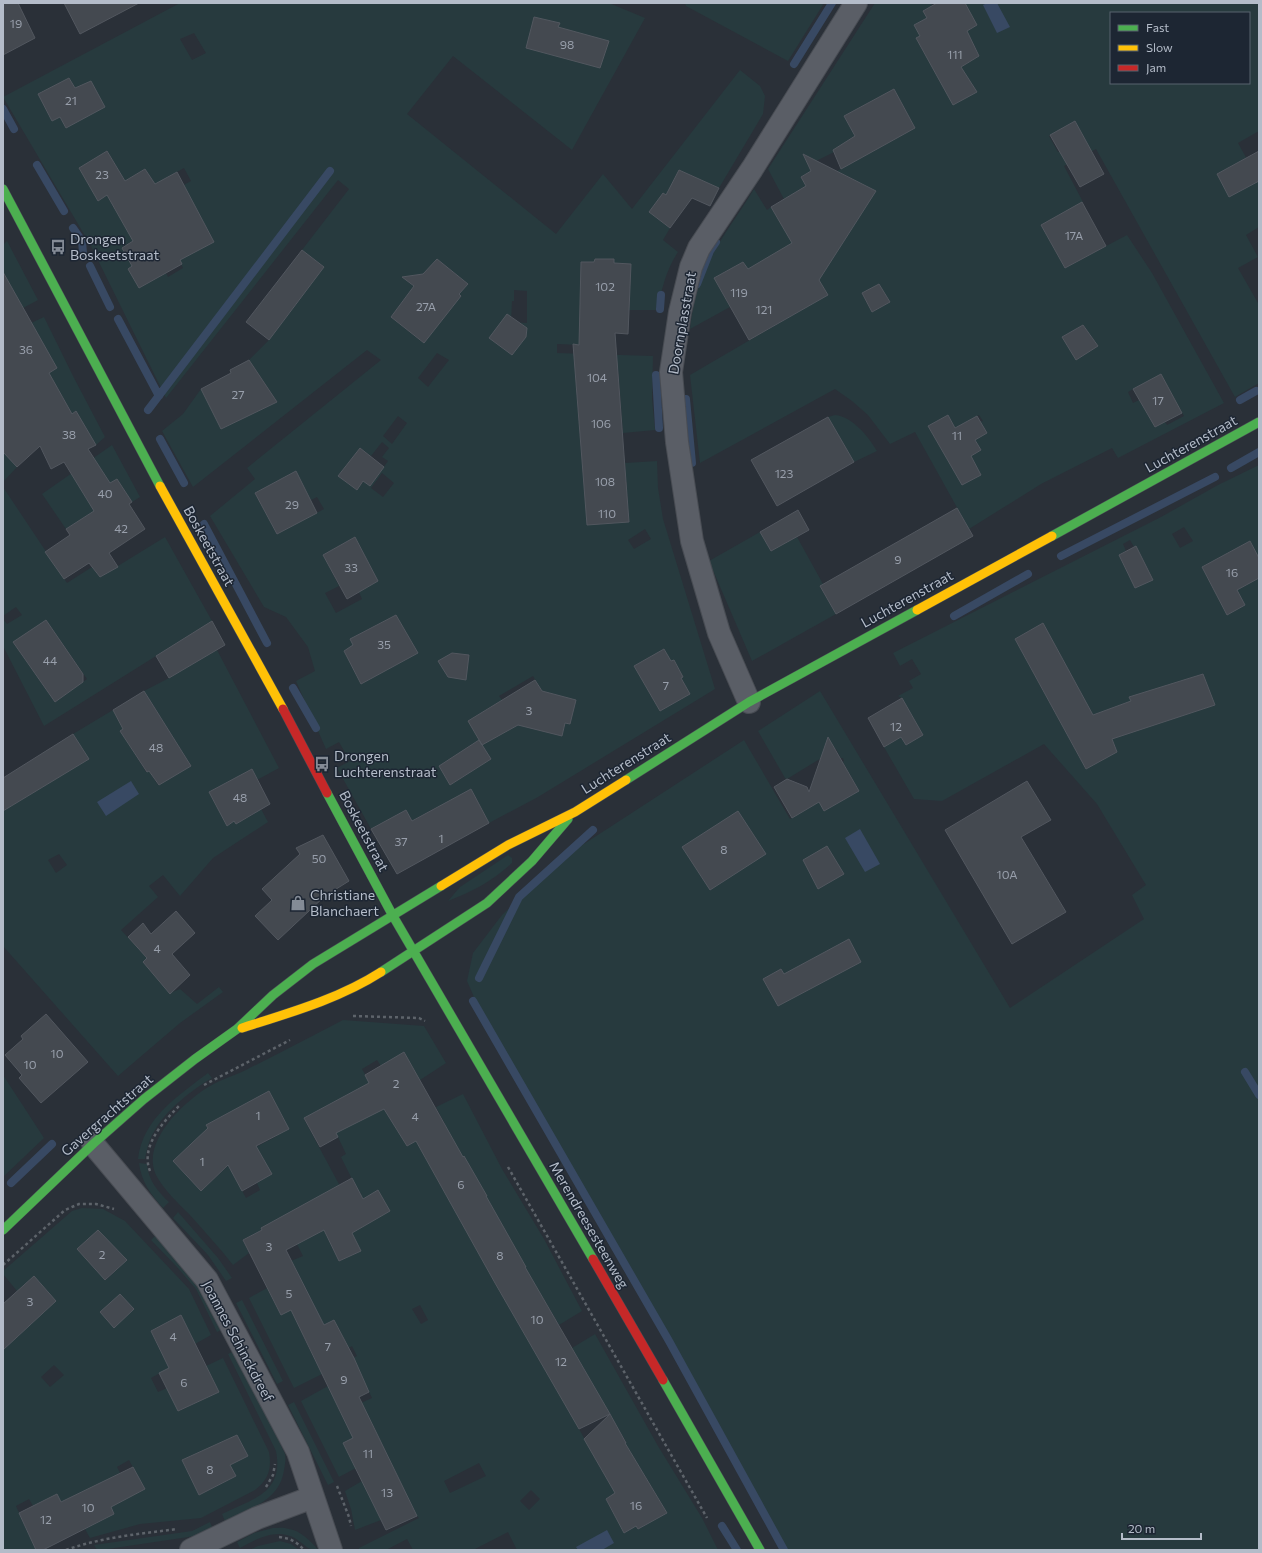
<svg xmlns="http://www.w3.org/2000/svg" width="1262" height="1553" viewBox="0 0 1262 1553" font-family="Commissioner,sans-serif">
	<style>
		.green { fill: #273a3e; fill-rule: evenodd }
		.water { fill: #384963 }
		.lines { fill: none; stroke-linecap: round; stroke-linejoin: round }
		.stream { stroke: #384963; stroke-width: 8 }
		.building { fill: #444950; stroke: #52575f }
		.street-casing { stroke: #484c53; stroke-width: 24 }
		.fast-casing { stroke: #484c53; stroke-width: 10 }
		.slow-casing { stroke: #484c53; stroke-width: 10 }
		.jam-casing { stroke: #484c53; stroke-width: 10 }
		.path { stroke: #5d636a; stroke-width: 2.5; stroke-dasharray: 3 3; stroke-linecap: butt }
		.street { stroke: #5a5e66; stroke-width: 22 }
		.fast { stroke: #4caf50; stroke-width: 9 }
		.slow { stroke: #ffc107; stroke-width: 9 }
		.jam { stroke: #c62828; stroke-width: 9 }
		.labels { text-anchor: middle; stroke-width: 3; stroke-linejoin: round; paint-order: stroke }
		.number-label { font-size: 12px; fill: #989fab }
		.poi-label { font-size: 14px; fill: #b4bcc9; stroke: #1d2633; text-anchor: start }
		.street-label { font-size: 14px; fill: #b4bcc9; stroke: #1d2633 }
	</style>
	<rect width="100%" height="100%" fill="#2a3038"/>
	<path class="green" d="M180,3h429l36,15 -73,132 -119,-94 -46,58 149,120 47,-60 29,35 108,-139 20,16 5,10 -2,18 -44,74 -40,-18 -13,25 -3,-1 -14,18 21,16 -7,12 15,12c-12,18 -16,37 -21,58h-28l2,-46 -17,-1 -1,-4h-18l-1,3 -13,1 -2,77 2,5 -24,-1v9l96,3 -1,43 3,31 -32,3 -5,-65 -43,3 12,154 42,-3 -4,-59 32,-2 1,27 5,31 52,170 -177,108 -49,26 -14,-27 -40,12 -23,13 -6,-11 -35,19 -34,-61 13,-7 -11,-19 -13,7 -30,-68 19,-10 -7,-24 -22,-30 -22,-10 -54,-91 45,-37 -8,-11 134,-108 -14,-10 -174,137 -31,-56 21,-17 18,-25 20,40 56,-27 -28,-42 20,-20 55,-73 -22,-17 47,-61 -11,-9 -172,218 -75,-152 -88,-149zM194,33l12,20 -14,7 -12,-21zM69,78l6,10 9,-4 1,1 -19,43 -6,-11 -8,4 -14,-27zM107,151l18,30 20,-12 11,17 -41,24 -8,-15 -9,5 -19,-32zM184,168l7,13 -18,10 -7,-13zM196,208l18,34 -14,7zM153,230l21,19 9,19 -15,9 -2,-4 -27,15 -10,-19 3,-3 -10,-19zM437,259l31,25 -9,10 2,2 -39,46 -31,-25 23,-31 -7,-5 3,-5 13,-2zM514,290l13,1v32l-16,-1 1,-21h2zM437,353l12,7 -21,27 -10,-9zM398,416l9,7 -15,21 -9,-8zM382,442l7,6 -7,9 6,4 -12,17 -7,-4 -12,16 -19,-14 22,-28 11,8zM296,471l15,29 6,-3 7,12 -47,25 -22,-41zM382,473l12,10 -11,14 -12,-9zM645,529l6,10 -17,10 -6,-9zM355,537l23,44 -19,11 3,7 -26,14 -11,-20 14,-7 -16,-31zM396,615l21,38 -56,31 -17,-33 22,-12 -3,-7zM664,649l7,12 3,-1 9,17 -2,1 9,16 -30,17 -26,-45zM452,653l17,2 -3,24 -18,-2 -9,-16zM533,676l9,15 34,9 -6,24 -5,-1 -3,13 -44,-11 -36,20 8,14 -40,26 -11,-19 40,-26 -11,-19 34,-21 -3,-4z
		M685,3h139l-36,58 -102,-55z
		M875,3h56l1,3 -9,5 4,7 -12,7 5,11 -4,2 8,15 5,-2 26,20 24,-15 -10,-21 -6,-1 13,-9 -11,-22h294v128l-21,12 21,38v46l-13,8 12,22 -20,11 20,35h1v80l-24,14 -139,-248 -32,17 19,36 -42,23 24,43 62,-33 25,38 72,130 -106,55 -6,-10 -71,36 -72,45 -54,-97 -25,12 -22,-29 -16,-14 -17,-12 -135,74 -10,-88 137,-80 -75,-20 -9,-13 -29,16 16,29 -40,22c2,-18 6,-37 13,-54 11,-29 35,-59 51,-86l13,21 4,-3 10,17 13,-6 -26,-49zM1111,13h138v70h-138zM894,89l21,39 -78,43 38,20 -35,55 -39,-69 10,-6 -3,-6 26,-13v-2l21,-14 -11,-20zM1075,121l9,17 -26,14 -9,-16zM1239,162l12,23 -22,11 -12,-22zM879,284l11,18 -18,10 -10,-18zM1083,325l15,21 -22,14 -14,-23zM1161,374l23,42 -17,9 -2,-3 -10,5 -16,-27 -6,3 -5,-11zM948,415l7,13 24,-13 4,6 -3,1 -5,18 6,10 -25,15 -11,-10 -17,-29z
		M7,241l31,59 -15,8 -20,-36v-27z
		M44,317l29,59 32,61 -9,8 -21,-33 -3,2 -10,-18 -36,-11 31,-17 -26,-45z
		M835,415c18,2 33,21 42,36l-23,11 -26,-45z
		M112,445l28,52 -8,5 -15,-23 -23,32 -28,18 -24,-35z
		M3,452l14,15 -14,15z
		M1259,465v93l-9,-17 -48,26 25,48 10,-25 22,-12v972h-474l-304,-537 -14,-32 6,-28 29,-38 62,-58 180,-117 46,79 29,-17 5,9 35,-20 -16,-29 1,-1 -1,-3h-2l-5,-9 -49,30 -2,-1 -27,-47 62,-40 190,317 134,-89 -12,-24 14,-10 -49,-81 -53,-60 -102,57 -28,-2 -30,-52 17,-10 5,8 17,-10 -21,-37 -4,-2 15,-8 -4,-7 12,-7 -9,-15 -12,7 -7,-13 268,-136 57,-32zM1184,527l9,14 -13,7 -8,-14zM1130,540l4,7 2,-1 17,33 -18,9 -16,-33 7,-4 -3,-7zM1043,623l50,92 38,-14 -1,-4 73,-23 12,31 -103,34 5,13 -31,17 -71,-130z
		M3,487l64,96 25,-16 8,10 65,-40 47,84 -168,105 -41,-80v-27l4,5 15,-9 -6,-8 -13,9zM46,620l41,59 -32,23 -42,-60z
		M760,532l11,19 26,-14 26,47 -3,3 16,27 -84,47 -43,-100z
		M217,650l62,118 -22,12 -5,-11 -43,23 18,33 7,-4 2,3 18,-10v-2l7,-3 7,13 -55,36 -33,38 -17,-21 -14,11 9,11 -37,33 26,28 -4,4 27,31 10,-4 17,15 22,-17 4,5 -43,31 -62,53 -115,-130v-135l85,-52 -15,-25 40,-24 10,19 -2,2 25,41 3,-1 9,14 33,-19 -47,-75 25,-13zM59,854l8,11 -11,8 -8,-13z
		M508,855l4,3v5c-19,18 -40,29 -64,38l12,-14z
		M343,1020l81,6 22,37 -26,17 -16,-28 -23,14 -4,-6 -15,9 45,77 38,-22 -9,-17 27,-13 39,75 42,70 38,72 -23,14 -16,-27 -29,17 43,74 29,-17 -14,-24 23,-14 63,112 44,72 16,32h-201l-9,-18 -33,17v1h-62l-6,-11 -21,11h-27v-2l60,-30 -2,-2 -43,-88 -18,40 -17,9 -38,-76 27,-15 13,26 31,-14 -19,-40 4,-2 -5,-10 -3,2 -15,-28 -31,16 19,38 -28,14 -45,-90 18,-10 14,27 30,-15 -20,-39 12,-5 -18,-36 -12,4 -30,16 6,13 -16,12c-14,-18 -29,-34 -44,-51 -12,-12 -25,-24 -33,-39 -15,-32 25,-70 49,-86 12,-8 28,-13 41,-19 33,-17 65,-33 97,-50zM269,1092l16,29 -12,7 4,8 -21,11zM361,1112l3,7 -25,12zM304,1119l34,18 8,17 -5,3 18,36h3l-14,8zM259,1152l12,22 -14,9 3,7 -14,8 -16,-30zM173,1161l58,2 -30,28zM504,1228l22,39 -30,16zM353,1235l8,16 -22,10 -8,-16zM420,1305l8,15 -7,4 -9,-15zM604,1404l22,38 -7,5 -19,19 -25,-44zM479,1463l7,13 -36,17 -6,-12zM644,1474l23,39 -29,16 -2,-3 -12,7 -18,-34zM531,1490l9,9 -11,11 -9,-9z
		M208,1073l4,5c-19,11 -46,32 -57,52 -6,9 -8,19 -10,29h-7c5,-41 40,-63 70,-86z
		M3,1075l41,63 -41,39z
		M139,1163l8,1c1,16 11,28 22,38l-6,6c-12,-13 -22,-27 -24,-45z
		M82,1208l21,1 22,12 64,68 22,46 -16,9 -14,-29 -30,16 18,37 -18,10 7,14 9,-4 12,23 40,-19 -13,-26 17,-8 46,94c3,17 -1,28 -14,38l-54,28 -61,6 -50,14 -5,-9 29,-15 -15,-30 -38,18 -4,-8 -24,12 -4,-7 -13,7 20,44h-33v-200l53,-49 -22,-25 -17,15 -14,-17v-3l69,-60zM98,1230l29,30 -21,20 -29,-31zM54,1365l10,10 -14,12 -9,-10zM237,1435l11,21 -18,9 6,11 -37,19 -16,-35zM129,1460l16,29 -13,7 -15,-29z
		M178,1212l40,46 14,20 -6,3 -18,-26 -35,-37z
		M156,1235l38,42 29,52 -6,3 -21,-43 -19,-22 -26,-27z
		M242,1300l41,81 -6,3 -41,-81z
		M234,1351l45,89c1,4 4,9 6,14 1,5 0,11 -1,16 -4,30 -34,39 -59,51l-3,-7c31,-15 62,-21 54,-63l-48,-97z
		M294,1402l40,80 -6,3 -40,-80z
		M362,1481l19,39 -26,10 -4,-21 -6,-18z
		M210,1522l2,5 -17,9 -94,14h-4l-3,-5 98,-14z
		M273,1528c5,0 11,-1 16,1 12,2 22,12 29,21 -10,0 -12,-4 -19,-9 -19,-15 -41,-3 -59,7l-3,-6 17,-9z
		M280,1541l11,3 8,6h-50l9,-4z"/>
	<path class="water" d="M987,3h10l13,24 -13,6 -14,-28z
		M131,781l8,13 -33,22 -9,-14z
		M860,829l20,35 -15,8 -20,-34z
		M607,1530l7,13 -12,7h-24l-2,-3z"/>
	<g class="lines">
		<path class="stream" d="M794,64l38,-61
			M3,109l11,20
			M37,165l27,46
			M73,228l9,13 1,12
			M90,266l20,41
			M697,284l13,-33 6,-9
			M660,309l1,-14
			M118,319l41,77
			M656,375l3,53
			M686,399l6,64
			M1240,400l16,-9
			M148,410l182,-239
			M160,439l24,44
			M1231,468l28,-16
			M204,524l63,119
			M1061,556l154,-79
			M954,616l74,-42
			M293,688l23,40
			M479,978l40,-81 74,-67
			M473,1001l196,340 115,209
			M1245,1072l14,23
			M11,1183l41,-39
			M722,1526l15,24"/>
	</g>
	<path class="building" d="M3,3h15l17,35 -32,17z
		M64,3h75l-59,31z
		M937,3h28l12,22 -10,6 12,25 -18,11 16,25 -24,13 -37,-67 4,-2 -6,-11 13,-7 -4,-7z
		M534,17l26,6 -2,4 51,14 -9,27 -74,-20z
		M69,78l6,10 16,-7 14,26 -39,21 -6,-11 -8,4 -14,-27z
		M894,89l21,39 -74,41 -8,-19 22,-14 -11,-20z
		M1075,121l29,53 -24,13 -30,-52z
		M107,151l18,30 20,-12 10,15 22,-12 37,70 -34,18 2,4 -43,24 -11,-19 4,-3 -10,-18 11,-7 -26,-46 -9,6 -19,-33z
		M1259,151v30l-30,16 -12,-23z
		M803,154l73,37 -57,89 9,15 -79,45 -35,-62 29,-16 5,7 44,-26 -21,-36 35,-21 -5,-9 10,-6z
		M679,170l40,18 -9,18 -18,-8 -22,30 -21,-16 14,-19 3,2z
		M1082,202l24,44 -41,22 -24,-43z
		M302,250l22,17 -55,73 -23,-18z
		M437,259l31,25 -9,10 2,2 -37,47 -33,-26 23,-31 -12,-9 21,-3z
		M595,259h19v4l17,1 -3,70 -13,-1 14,189 -42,3 -14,-181 6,1 2,-83h13z
		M3,272l54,96 -8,5 23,41 4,-3 20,34 -8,4 22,34 7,-4 15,23 -3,2 16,25 -36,24 9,14 -18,10 -11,-14 -25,16 -19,-27 25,-17 -4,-6 28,-18 -30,-49 -13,7 -11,-23 -23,21 -14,-15z
		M879,284l11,18 -18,10 -10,-19z
		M507,314l20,14 -1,9 -14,18 -23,-17z
		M1083,325l15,21 -22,14 -14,-23z
		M249,360l28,42 -56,27 -20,-40 30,-16 -1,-3z
		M1161,374l21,39 -27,14 -22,-38z
		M948,415l7,13 22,-12 10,17 -12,7 6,10 -10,6 10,19 -19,10 -34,-59z
		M828,417l26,45 -77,44 -26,-46z
		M360,448l24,19 -14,19 -7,-5 -6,9 -19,-14z
		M296,471l21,42 -40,21 -22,-41z
		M957,508l16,28 -137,78 -16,-28z
		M798,510l11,20 -38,21 -11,-19z
		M355,537l23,44 -31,18 -24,-44z
		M1250,541l9,17v20l-22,12 8,15 -18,10 -25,-48z
		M1136,546l17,34 -18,8 -16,-33z
		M396,615l22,38 -57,31 -17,-33 9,-6 -3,-6z
		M46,620l37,54v8l-28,20 -42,-60z
		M212,621l13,24 -56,33 -13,-22z
		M1043,623l50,92 38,-14 -2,-4 74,-23 12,31 -103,34 5,13 -31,17 -71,-130z
		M664,649l7,12 3,-1 9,17 -2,1 9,16 -30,17 -26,-45z
		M452,653l17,2 -3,25 -18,-3 -10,-16z
		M535,680l7,11 34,9 -6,24 -5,-1 -3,13 -44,-11 -36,20 -14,-24z
		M144,691l47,75 -32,19 -10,-14 -2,1 -27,-41 3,-2 -10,-19z
		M902,698l21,37 -17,10 -5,-8 -17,10 -16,-29z
		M73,734l16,25 -86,52v-33z
		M828,737l31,54 -35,20 -5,-9 -27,16 -18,-31 13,-8 20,8 2,5z
		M479,740l12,19 -41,26 -11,-19z
		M252,769l18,35 -34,20 -2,-3 -7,5 -18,-34z
		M1027,781l24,39 -30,17 45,75 -54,32 -67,-114z
		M471,789l18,34 -92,51 -26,-45 35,-19 6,11z
		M738,811l28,43 -56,36 -28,-43z
		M323,835l26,46 -24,15 -47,44 -23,-24 17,-16 -10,-11 38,-35 -4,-6z
		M827,846l17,28 -26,15 -15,-29z
		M176,911l19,22 -23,21 18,21 -20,19 -27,-32 4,-4 -19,-21 15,-14 8,11z
		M849,939l12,23 -83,44 -15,-27 18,-10 3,5z
		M46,1014l42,48 -47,41 -22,-25 3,-3 -17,-20 18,-16 -2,-3z
		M404,1052l59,105 1,-1 23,40h-1l40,71h-1l85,147 -31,15 -84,-146 -79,-142 -9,5 -23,-37 -48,24 2,4 -18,10 -16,-29 65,-35 -4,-8z
		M269,1091l20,38 -33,17 16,28 -30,17 -14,-26 -27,26 -28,-30 35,-33 -2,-3z
		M352,1178l11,21 15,-9 12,21 -38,22 9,18 -22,10 -15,-31 -38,20 38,75 10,-5 20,38 15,34 -10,5 58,119 -31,14 -43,-87 10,-5 -62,-128 -10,5 -38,-75 19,-10 -1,-2z
		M98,1230l29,30 -22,20 -28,-31z
		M34,1276l22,25 -53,49v-46z
		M120,1294l14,15 -20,19 -14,-16z
		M181,1315l38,77 -41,19 -19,-38 10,-5 -18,-37z
		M610,1414l16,29h-1l42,70 -29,16 -2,-3 -12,7 -18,-34 9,-6 -31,-54z
		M237,1435l11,21 -18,9 6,11 -37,19 -17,-35z
		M133,1467l12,22 -34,18 3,7 -71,36h-7l-17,-37 38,-19 4,8z"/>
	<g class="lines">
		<g class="street-casing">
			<path id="street" d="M749,702l-30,-69 -27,-92 -15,-99 -6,-70 9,-60 11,-45 8,-19 53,-79 104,-166
				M93,1144l114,136 91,172 33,98
				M191,1550l66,-32 56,-21"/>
		</g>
		<g class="fast-casing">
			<path id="fast" d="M3,189l157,297
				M1052,536l207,-114
				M626,780l123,-78 168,-92
				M327,793l66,123 200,343
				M381,972l106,-69 45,-42 36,-42
				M3,1230l90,-86 51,-45 51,-40 42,-30 36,-34 40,-31 128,-78
				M663,1380l97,170"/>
		</g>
		<g class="slow-casing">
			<path id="slow" d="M160,486l123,223
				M917,610l135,-74
				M441,886l67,-41 67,-33 51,-32
				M242,1028c47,-15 97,-29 139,-56"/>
		</g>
		<g class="jam-casing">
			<path id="jam" d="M283,709l44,84
				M593,1259l70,121"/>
		</g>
		<path class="path" d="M353,1016l66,2 6,3
			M204,1085l86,-45
			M508,1167l199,351
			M150,1171c-10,-25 14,-50 30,-66
			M3,1265l62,-55 14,-6h17l18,5
			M337,1486l12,31 2,9
			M266,1487l7,-12 2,-11
			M279,1537c11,1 18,5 25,13
			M66,1550c36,-13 74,-16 111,-21"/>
		<use href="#street" class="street"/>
		<use href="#fast" class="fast"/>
		<use href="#slow" class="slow"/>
		<use href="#jam" class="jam"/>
	</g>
	<defs>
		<g id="bus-bare" transform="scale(1.2)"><path d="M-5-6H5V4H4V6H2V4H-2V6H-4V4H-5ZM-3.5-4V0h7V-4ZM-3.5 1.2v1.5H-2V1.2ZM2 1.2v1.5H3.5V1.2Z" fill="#848b96" stroke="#1d2633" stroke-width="2.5" paint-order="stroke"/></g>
		<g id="shop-bare" transform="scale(1.2)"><path d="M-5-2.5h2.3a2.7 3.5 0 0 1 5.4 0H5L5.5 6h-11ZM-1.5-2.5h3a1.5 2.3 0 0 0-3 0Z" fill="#848b96" stroke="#1d2633" stroke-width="2.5" paint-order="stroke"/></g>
	</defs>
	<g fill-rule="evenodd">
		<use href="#bus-bare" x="58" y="247"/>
		<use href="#bus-bare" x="322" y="764"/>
		<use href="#shop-bare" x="298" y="903"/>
	</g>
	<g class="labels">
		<g class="number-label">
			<text x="16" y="28">19</text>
			<text x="567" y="49">98</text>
			<text x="955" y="59">111</text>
			<text x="71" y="105">21</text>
			<text x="102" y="179">23</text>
			<text x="1074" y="240">17A</text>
			<text x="605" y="291">102</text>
			<text x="739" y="297">119</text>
			<text x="426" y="311">27A</text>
			<text x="764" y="314">121</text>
			<text x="26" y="354">36</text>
			<text x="597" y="382">104</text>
			<text x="238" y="399">27</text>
			<text x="1158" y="405">17</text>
			<text x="601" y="428">106</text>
			<text x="69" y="439">38</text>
			<text x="957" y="440">11</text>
			<text x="784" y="478">123</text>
			<text x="605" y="486">108</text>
			<text x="105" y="498">40</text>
			<text x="292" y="509">29</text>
			<text x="607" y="518">110</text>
			<text x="121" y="533">42</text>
			<text x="898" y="564">9</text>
			<text x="351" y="572">33</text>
			<text x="1232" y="577">16</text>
			<text x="384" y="649">35</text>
			<text x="50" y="665">44</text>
			<text x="666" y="690">7</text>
			<text x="529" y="715">3</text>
			<text x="896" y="731">12</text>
			<text x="156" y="752">48</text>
			<text x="240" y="802">48</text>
			<text x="441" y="843">1</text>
			<text x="401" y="846">37</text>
			<text x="724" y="854">8</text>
			<text x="319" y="863">50</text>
			<text x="1007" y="879">10A</text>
			<text x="157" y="953">4</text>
			<text x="57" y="1058">10</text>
			<text x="30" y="1069">10</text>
			<text x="396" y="1088">2</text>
			<text x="258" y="1120">1</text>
			<text x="415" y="1121">4</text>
			<text x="202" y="1166">1</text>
			<text x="461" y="1189">6</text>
			<text x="269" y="1251">3</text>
			<text x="102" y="1259">2</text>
			<text x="500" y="1260">8</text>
			<text x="289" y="1298">5</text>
			<text x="30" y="1306">3</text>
			<text x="537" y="1324">10</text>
			<text x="173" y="1341">4</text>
			<text x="328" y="1351">7</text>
			<text x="561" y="1366">12</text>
			<text x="344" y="1384">9</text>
			<text x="184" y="1387">6</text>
			<text x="368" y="1458">11</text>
			<text x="210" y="1474">8</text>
			<text x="387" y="1497">13</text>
			<text x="636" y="1510">16</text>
			<text x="88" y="1512">10</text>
			<text x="46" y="1524">12</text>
		</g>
		<g class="poi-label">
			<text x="70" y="244">Drongen<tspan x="70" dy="16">Boskeetstraat</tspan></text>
			<text x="334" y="761">Drongen<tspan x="334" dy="16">Luchterenstraat</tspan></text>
			<text x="310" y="900">Christiane<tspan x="310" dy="16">Blanchaert</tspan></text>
		</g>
		<g class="street-label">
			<text transform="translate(682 323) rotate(-80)" y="5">Doornplasstraat</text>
			<text transform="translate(1191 444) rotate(-29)" y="5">Luchterenstraat</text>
			<text transform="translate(209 546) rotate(61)" y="5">Boskeetstraat</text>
			<text transform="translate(907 599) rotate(-29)" y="5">Luchterenstraat</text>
			<text transform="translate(626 763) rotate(-32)" y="5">Luchterenstraat</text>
			<text transform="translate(364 831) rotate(62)" y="5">Boskeetstraat</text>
			<text transform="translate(107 1115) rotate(-41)" y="5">Gavergrachtstraat</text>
			<text transform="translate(589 1225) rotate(60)" y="5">Merendreesesteenweg</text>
			<text transform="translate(238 1341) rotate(62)" y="5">Joannes Schinckdreef</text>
		</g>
	</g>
	<rect width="1262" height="1553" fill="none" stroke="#b4bcc9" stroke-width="8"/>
	<rect x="1110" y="12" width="140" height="72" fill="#1d2633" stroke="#59626f"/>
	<rect x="1118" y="25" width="20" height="6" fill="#4caf50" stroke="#59626f"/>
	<text x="1146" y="32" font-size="12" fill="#b4bcc9">Fast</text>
	<rect x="1118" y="45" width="20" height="6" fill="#ffc107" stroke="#59626f"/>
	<text x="1146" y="52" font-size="12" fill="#b4bcc9">Slow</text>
	<rect x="1118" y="65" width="20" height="6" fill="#c62828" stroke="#59626f"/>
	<text x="1146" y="72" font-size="12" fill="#b4bcc9">Jam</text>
	<path d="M1122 1533v6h79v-6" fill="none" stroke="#b4bcc9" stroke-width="2"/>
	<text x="1128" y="1533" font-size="12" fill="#b4bcc9" stroke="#1d2633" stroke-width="3" paint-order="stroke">20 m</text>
</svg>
